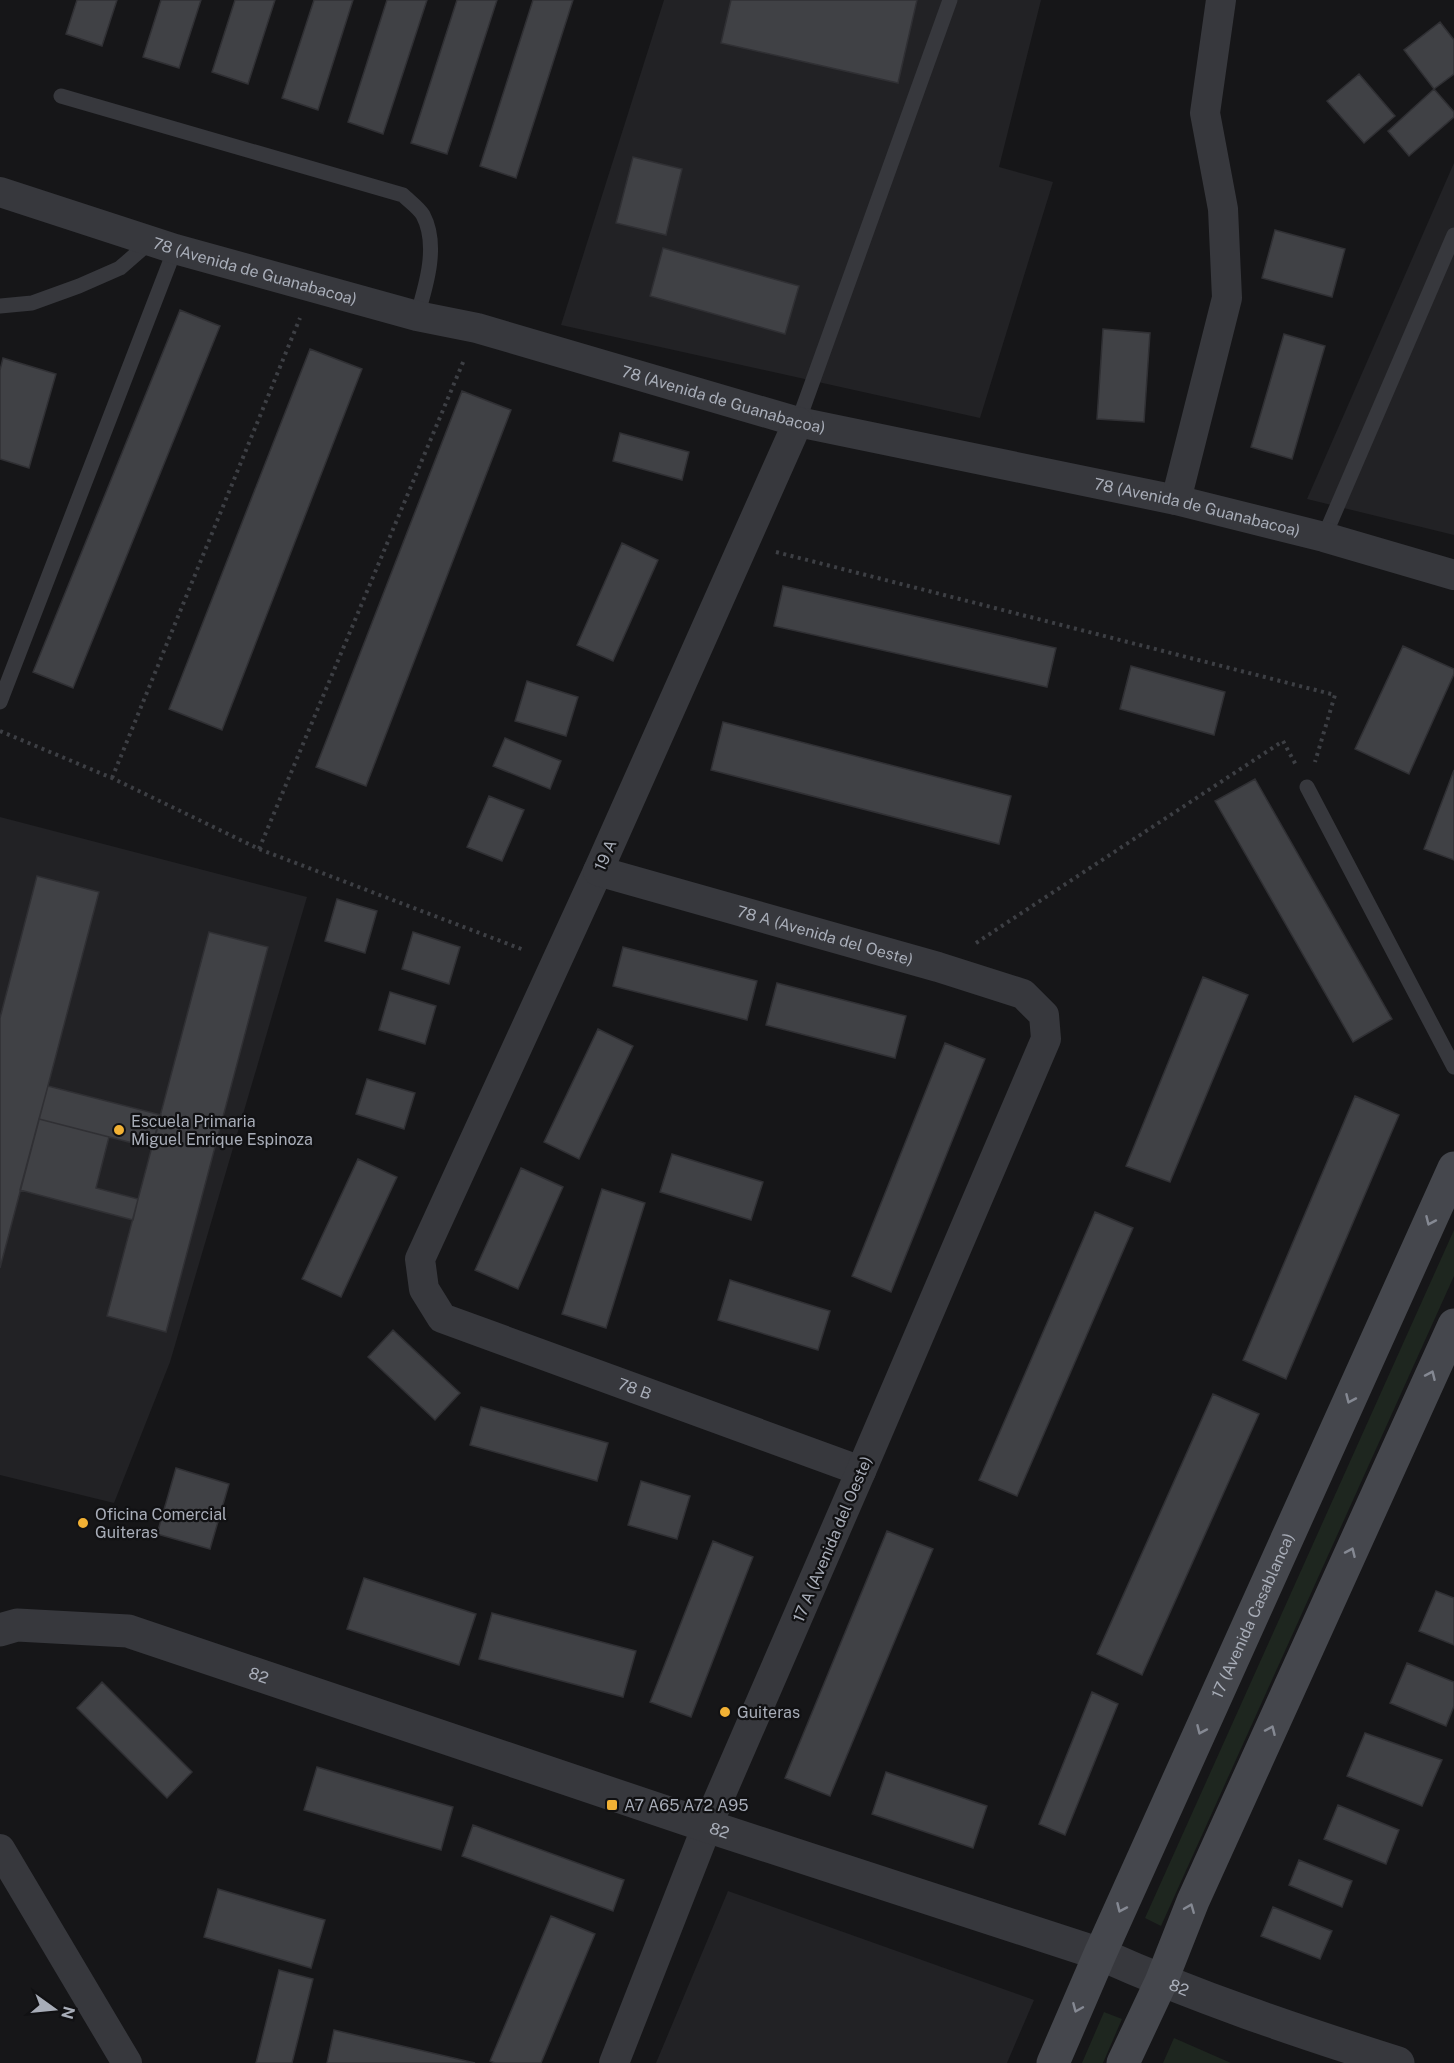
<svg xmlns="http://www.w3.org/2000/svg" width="1454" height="2063" viewBox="0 0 1454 2063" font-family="'Public Sans',sans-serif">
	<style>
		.built { fill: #222225 }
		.green { fill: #1e261f }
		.building { fill: #404145; stroke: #303034; stroke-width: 1.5 }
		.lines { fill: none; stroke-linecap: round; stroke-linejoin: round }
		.path { stroke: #3d3f44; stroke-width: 4; stroke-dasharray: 3 4.5; stroke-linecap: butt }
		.service { stroke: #37383d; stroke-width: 15 }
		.minor { stroke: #37383d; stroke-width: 30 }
		.tertiary { stroke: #37383d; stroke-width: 33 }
		.secondary { stroke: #45474d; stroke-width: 33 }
		.oneway { stroke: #858993 }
		.poi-dot { fill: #f2b134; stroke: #111113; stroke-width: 2 }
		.labels { text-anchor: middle; stroke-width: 4.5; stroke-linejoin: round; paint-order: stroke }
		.street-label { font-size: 16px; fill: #a8adb8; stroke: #111113 }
		.poi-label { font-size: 16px; fill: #a8adb8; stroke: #111113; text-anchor: start }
	</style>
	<rect width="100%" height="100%" fill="#161618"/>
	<path class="built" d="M664,0h377l-42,167 54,15 -73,236 -419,-93z
		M1454,163v372l-147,-36z
		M0,817l307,80 -137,465 -56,141 -114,-28z
		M728,1891l306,109 -27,63h-351z"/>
	<path class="green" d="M1454,1230v46l-293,650 -16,-8z
		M1104,2012l18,7 -19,44h-21z
		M1174,2038l57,25h-68z"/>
	<path class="building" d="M77,0h40l-15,46 -36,-12z
		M161,0h40l-22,68 -36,-11z
		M235,0h40l-27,84 -36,-12z
		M314,0h39l-35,110 -36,-12z
		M387,0h40l-44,134 -35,-12z
		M457,0h40l-50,154 -36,-11z
		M533,0h40l-57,178 -36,-12z
		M731,0h186l-19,83 -177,-40z
		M1440,22l14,18v34l-20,15 -30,-39z
		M1359,74l36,42 -31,27 -37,-42z
		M1434,89l20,23v5l-45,39 -21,-25z
		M633,157l49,12 -16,66 -50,-12z
		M1275,230l70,19 -13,48 -70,-19z
		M663,248l136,38 -14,48 -135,-38z
		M180,310l40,16 -147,362 -40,-16z
		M1103,329l47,4 -6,89 -47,-3z
		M1284,334l41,12 -33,113 -41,-12z
		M310,349l52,20 -140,361 -53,-21z
		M3,358l53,16 -27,94 -29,-9v-89z
		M462,391l49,19 -145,376 -50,-19z
		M620,433l69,19 -7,28 -69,-19z
		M622,543l36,17 -45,101 -36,-16z
		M783,586l273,62 -9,39 -273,-61z
		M1403,646l51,23v5l-45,100 -54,-25z
		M1131,666l94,26 -11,43 -94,-26z
		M527,681l51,16 -12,39 -51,-15z
		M723,722l288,74 -12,48 -288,-74z
		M505,738l56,23 -11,28 -57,-23z
		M1454,770v90l-30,-11z
		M1255,779l137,240 -39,23 -138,-241z
		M489,796l35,14 -22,51 -35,-14z
		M37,876l62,16 -99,376v-250z
		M337,899l40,12 -12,42 -40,-12z
		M209,932l59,15 -102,385 -59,-16z
		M413,932l47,15 -11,37 -47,-15z
		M623,947l134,34 -10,39 -134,-34z
		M1203,977l45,18 -78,187 -44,-16z
		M777,983l129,33 -11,42 -129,-33z
		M390,992l46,14 -11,38 -46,-14z
		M598,1029l35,17 -54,113 -35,-17z
		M945,1043l40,16 -94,233 -39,-16z
		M367,1079l48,14 -11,36 -48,-15z
		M48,1086l113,29 -9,33 -113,-29z
		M1355,1096l44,19 -113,264 -43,-19z
		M39,1119l70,18 -13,51 42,11 -5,21 -113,-30z
		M672,1154l91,28 -12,38 -91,-28z
		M358,1159l39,18 -56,120 -39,-18z
		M521,1168l42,19 -45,102 -43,-19z
		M602,1189l43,14 -39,125 -44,-14z
		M1095,1212l38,16 -116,268 -38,-16z
		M730,1280l100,31 -12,39 -100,-30z
		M393,1330l67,63 -25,27 -67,-63z
		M1213,1394l46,20 -117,261 -45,-21z
		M481,1407l127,36 -11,38 -127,-36z
		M176,1468l53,16 -19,65 -53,-15z
		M641,1481l49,15 -13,43 -49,-14z
		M887,1531l46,18 -103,247 -45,-18z
		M713,1541l40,16 -62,160 -41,-15z
		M364,1578l112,36 -17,51 -112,-36z
		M1436,1591l18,7v47l-35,-14z
		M492,1613l144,38 -13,46 -144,-38z
		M1407,1663l47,19v24l-8,20 -56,-23z
		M102,1682l90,90 -25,26 -90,-90z
		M1092,1692l26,12 -53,131 -26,-11z
		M1365,1733l77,27 -20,46 -75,-30z
		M317,1767l136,40 -12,43 -137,-40z
		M886,1772l101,34 -14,42 -101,-34z
		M1338,1805l61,25 -13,34 -62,-25z
		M473,1825l151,55 -11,31 -151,-55z
		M1299,1860l53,21 -10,26 -53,-22z
		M218,1889l107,31 -14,48 -107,-31z
		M1273,1907l59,24 -12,28 -59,-23z
		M551,1916l44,18 -54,129h-46l-5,-2z
		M279,1970l34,9 -21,84h-36z
		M334,2030l141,33h-148z"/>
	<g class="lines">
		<path class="path" d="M776,552l559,143 -20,67
			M0,731l112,47 147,71 265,101
			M112,778l188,-460
			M259,849l205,-489
			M976,943l307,-202 13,24"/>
		<path class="service" d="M61,96l342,99c6,6 16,13 20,20 16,30 3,71 -6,101
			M0,306l32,-3 47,-17 41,-18 31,-27
			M798,422l152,-422
			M1324,537l130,-302
			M0,702l175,-453
			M1307,787l147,280"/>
		<g class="minor">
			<path id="s1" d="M0,192l175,57 242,67 60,12 321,94 378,78 148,37 130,38"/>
			<path id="s2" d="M798,422l-200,449 -178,388 4,30 18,29 419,153"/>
			<path d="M1176,500l51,-202 -4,-89 -18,-96 16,-113"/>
			<path id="s3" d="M598,871l340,96 85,27 21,21 2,24 -185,432 -154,355 -93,237"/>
			<path d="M0,1849l127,214"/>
		</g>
		<path class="tertiary" id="s4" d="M0,1630l17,-5 111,6 579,195 393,128c96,43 197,77 298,109"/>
		<g class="secondary">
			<path id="s5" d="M1053,2063l47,-109 354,-786"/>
			<path d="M1123,2063l38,-81 32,-81 261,-576"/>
		</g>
	</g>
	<defs><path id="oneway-chevron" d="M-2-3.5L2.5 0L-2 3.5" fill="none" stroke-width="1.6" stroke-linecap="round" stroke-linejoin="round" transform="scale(1.5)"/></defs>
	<g class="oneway">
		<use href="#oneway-chevron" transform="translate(1430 1221) rotate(114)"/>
		<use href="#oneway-chevron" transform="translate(1431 1375) rotate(-66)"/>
		<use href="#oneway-chevron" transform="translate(1350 1399) rotate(114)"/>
		<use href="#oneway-chevron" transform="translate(1351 1552) rotate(-66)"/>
		<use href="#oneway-chevron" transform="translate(1201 1730) rotate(114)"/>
		<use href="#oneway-chevron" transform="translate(1271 1730) rotate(-66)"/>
		<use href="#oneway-chevron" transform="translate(1121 1908) rotate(114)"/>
		<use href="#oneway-chevron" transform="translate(1190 1908) rotate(-68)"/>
		<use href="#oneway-chevron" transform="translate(1077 2008) rotate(113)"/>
	</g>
	<g class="poi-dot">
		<circle cx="119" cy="1130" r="6"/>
		<circle cx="83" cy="1523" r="6"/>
		<circle cx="725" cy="1712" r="6"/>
		<rect x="606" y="1799" width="12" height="12" rx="3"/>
	</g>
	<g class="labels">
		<g class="street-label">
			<text dy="6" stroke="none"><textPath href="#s1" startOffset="267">78 (Avenida de Guanabacoa)</textPath></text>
			<text dy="6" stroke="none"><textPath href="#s1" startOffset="753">78 (Avenida de Guanabacoa)</textPath></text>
			<text dy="6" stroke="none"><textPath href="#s1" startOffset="1239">78 (Avenida de Guanabacoa)</textPath></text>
			<text transform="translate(605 855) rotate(-66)" y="6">19 A</text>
			<text dy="6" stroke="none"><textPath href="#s3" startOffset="236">78 A (Avenida del Oeste)</textPath></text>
			<text dy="6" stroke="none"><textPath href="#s2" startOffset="1188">78 B</textPath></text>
			<text transform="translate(832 1539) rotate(-67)" y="6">17 A (Avenida del Oeste)</text>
			<text dy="6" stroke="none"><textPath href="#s5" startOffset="490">17 (Avenida Casablanca)</textPath></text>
			<text dy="6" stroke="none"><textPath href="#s4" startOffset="267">82</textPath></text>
			<text dy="6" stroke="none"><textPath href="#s4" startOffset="753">82</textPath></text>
			<text dy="6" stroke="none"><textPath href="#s4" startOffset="1239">82</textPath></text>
		</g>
		<g class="poi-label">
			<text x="131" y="1127">Escuela Primaria<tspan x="131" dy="18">Miguel Enrique Espinoza</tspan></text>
			<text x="95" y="1520">Oficina Comercial<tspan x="95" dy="18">Guiteras</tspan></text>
			<text x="737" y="1718">Guiteras</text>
			<text x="624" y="1811">A7 A65 A72 A95</text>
		</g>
	</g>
	<g transform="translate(54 2009) rotate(105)" stroke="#111113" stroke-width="4.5" paint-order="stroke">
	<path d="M0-4.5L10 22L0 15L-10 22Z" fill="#a8adb8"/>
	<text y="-9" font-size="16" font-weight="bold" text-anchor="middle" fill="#a8adb8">N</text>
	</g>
</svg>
